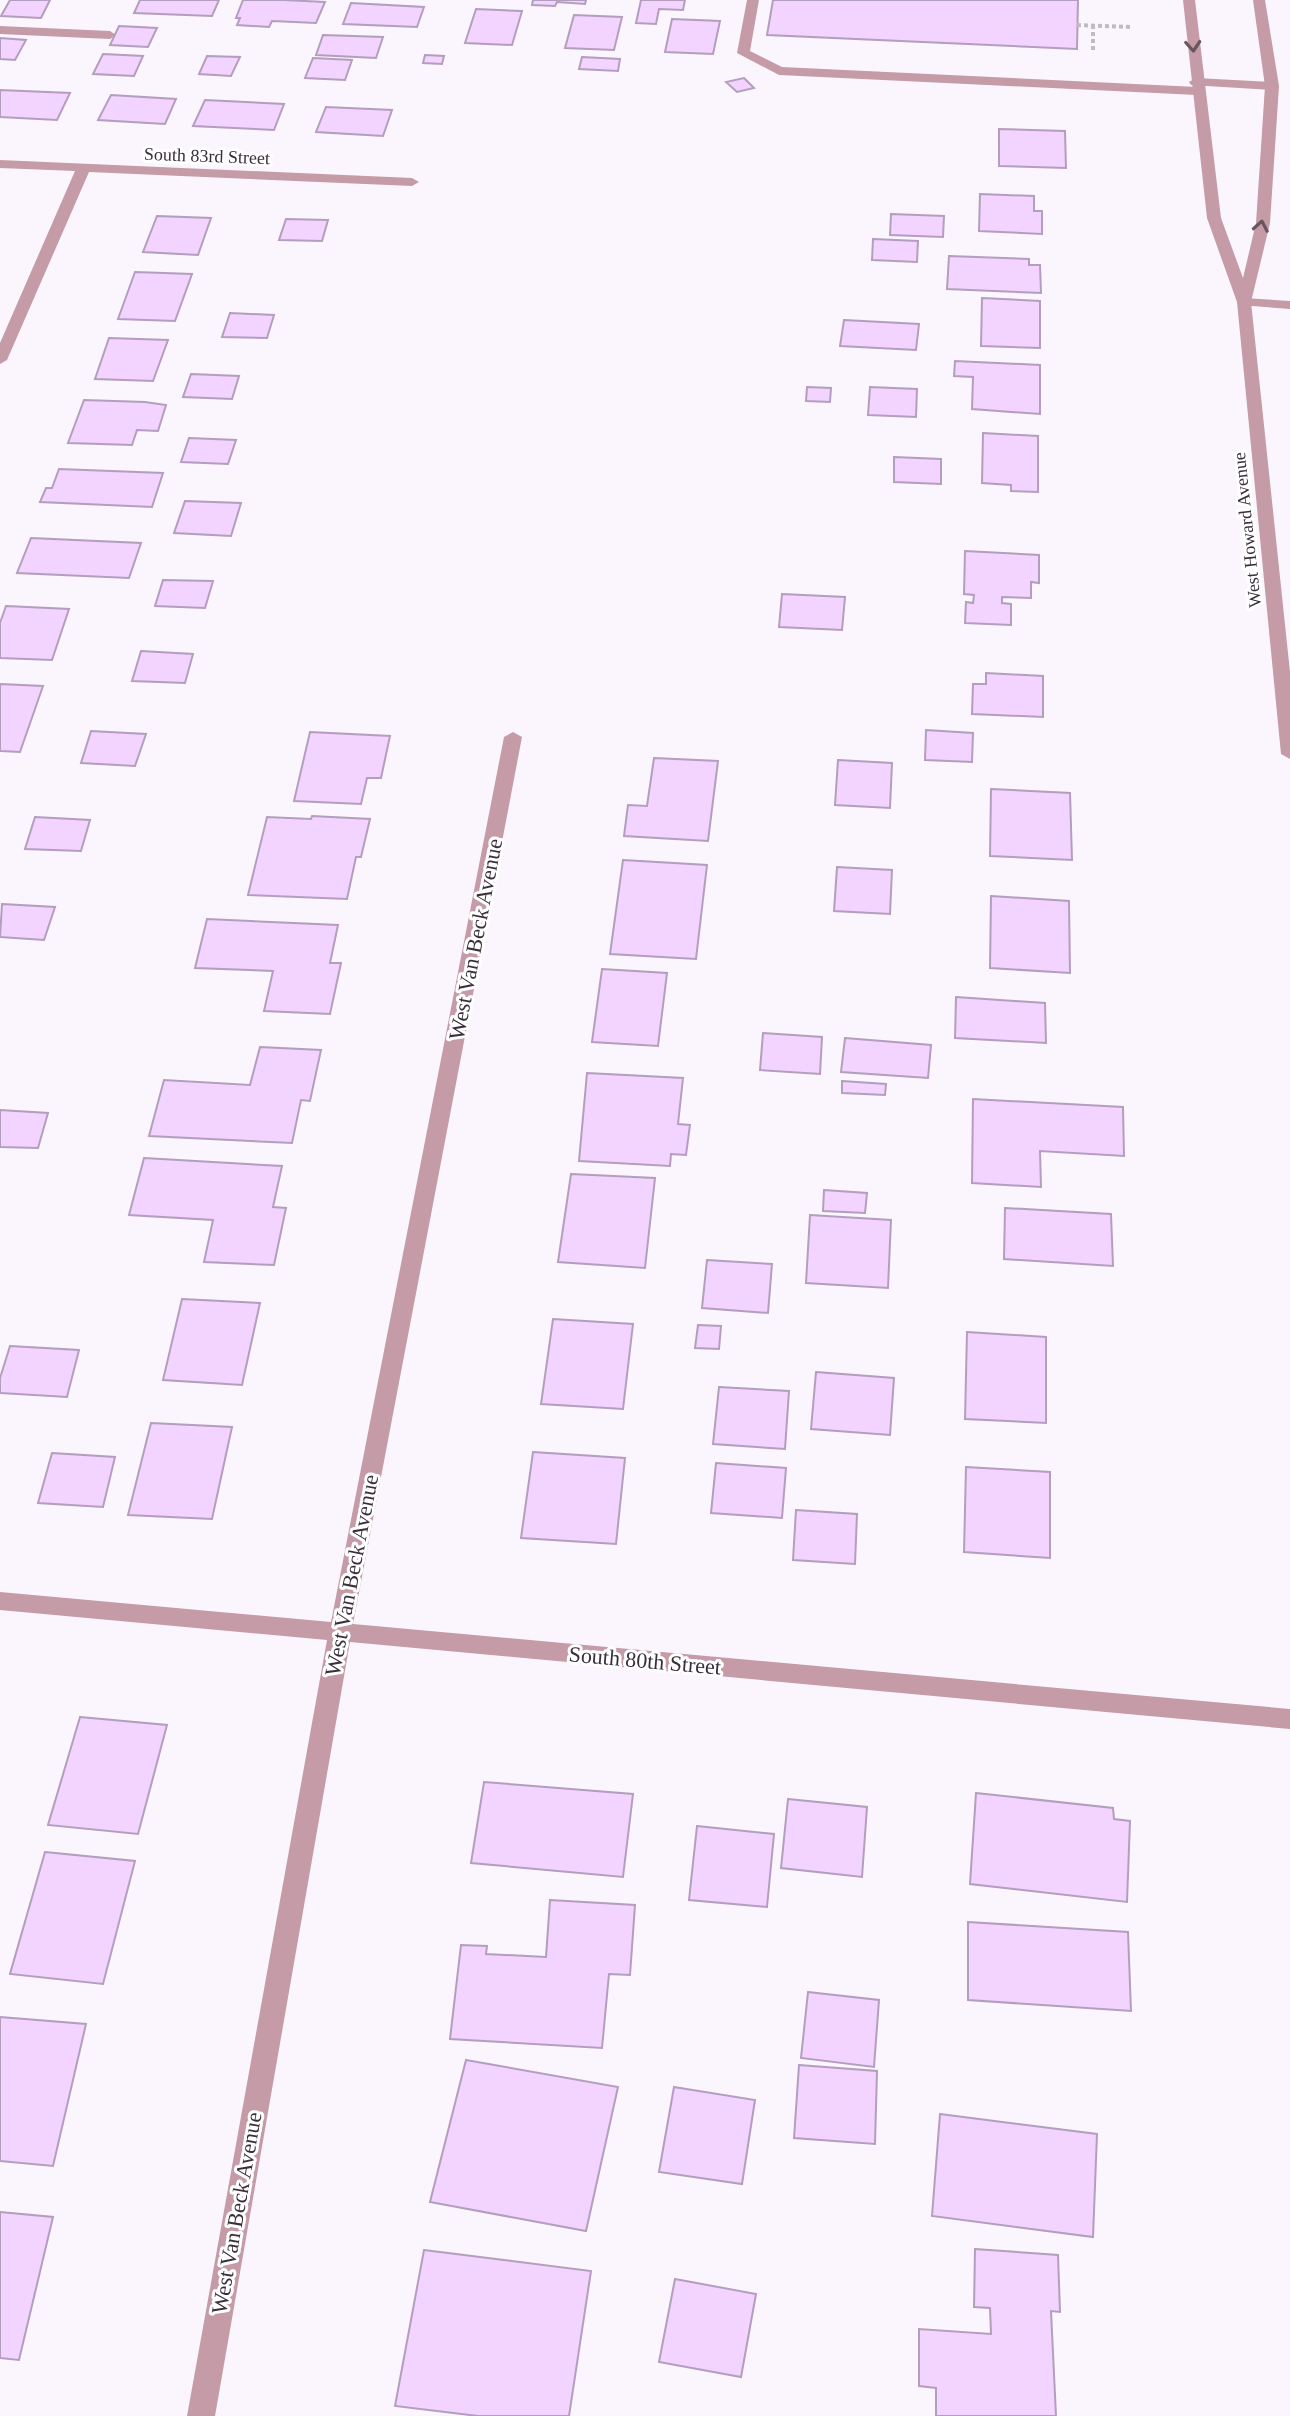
<svg xmlns="http://www.w3.org/2000/svg" width="1290" height="2416" viewBox="0 0 1290 2416" font-family="'Times New Roman',serif">
	<style>
		.building { fill: #f3d3ff; stroke: #b49ebd; stroke-width: 2 }
		.lines { fill: none; stroke-linecap: round; stroke-linejoin: round }
		.path { stroke: #c0bac2; stroke-width: 4; stroke-dasharray: 4 3; stroke-linecap: butt }
		.service { fill: #c49ba6; fill-rule: evenodd }
		.minor { fill: #c49ba6; fill-rule: evenodd }
		.tertiary { fill: #c49ba6; fill-rule: evenodd }
		.oneway { stroke: #695560 }
		.labels { text-anchor: middle; stroke-width: 6; stroke-linejoin: round; paint-order: stroke }
		.far-street-label { font-size: 18px; fill: #382f3b; stroke: #fff }
		.street-label { font-size: 22px; fill: #382f3b; stroke: #fff }
	</style>
	<rect width="100%" height="100%" fill="#fbf6fd"/>
	<path class="building" d="M10,0h40l-9,18 -40,-2z
		M140,0h79l-7,16 -78,-3z
		M243,0h41l41,2 -9,21 -44,-2 -3,6 -32,-2 3,-7h-4z
		M533,0h53l-1,4 -28,-2 -2,4 -23,-1z
		M641,0h44l-2,10 -24,-1 -3,15 -20,-1z
		M773,0h305l-1,49 -310,-14z
		M351,3l73,4 -7,20 -74,-3z
		M476,9l46,2 -10,34 -47,-2z
		M574,15l48,2 -8,33 -49,-2z
		M672,19l48,2 -7,33 -48,-2z
		M119,26l38,2 -9,19 -38,-2z
		M323,35l60,2 -7,21 -60,-3z
		M0,38l26,2 -11,20 -15,-1z
		M103,54l40,2 -9,20 -41,-2z
		M425,55l19,1 -2,8 -19,-1z
		M207,56l33,1 -9,19 -32,-2z
		M582,57l38,2 -2,12 -39,-2z
		M313,58l39,2 -7,20 -40,-2z
		M744,78l10,10 -17,4 -11,-10z
		M0,90l70,3 -13,27 -57,-3z
		M111,95l65,4 -11,25 -67,-4z
		M205,100l79,4 -10,26 -81,-4z
		M326,107l66,3 -9,26 -67,-4z
		M999,129l66,2 1,37 -67,-2z
		M980,194l54,2v15h8v23l-63,-3z
		M891,214l53,2 -1,21 -53,-2z
		M157,216l54,2 -13,37 -55,-3z
		M286,219l42,1 -6,21 -43,-1z
		M873,239l45,2 -1,21 -45,-2z
		M949,256l80,3v6h11l1,28 -94,-4z
		M135,272l57,2 -17,47 -57,-2z
		M982,298l58,3v47l-59,-2z
		M230,313l44,2 -7,23 -45,-1z
		M844,320l75,4 -3,26 -76,-4z
		M109,338l59,2 -15,41 -58,-2z
		M955,361l85,4v49l-68,-5 1,-32 -19,-1z
		M191,374l48,2 -7,23 -49,-2z
		M807,387l24,1 -1,14 -24,-1z
		M870,387l47,2 -1,28 -48,-2z
		M84,400l61,2 21,3 -8,26 -21,-1 -5,15 -64,-2z
		M983,433l55,3v56l-27,-1v-6l-29,-2z
		M189,438l47,2 -8,24 -47,-2z
		M894,457l47,2v25l-47,-2z
		M59,469l104,4 -11,34 -112,-5 6,-14h6z
		M185,501l56,2 -10,33 -57,-3z
		M31,538l110,5 -12,35 -112,-5z
		M965,551l74,4v28l-8,-1v16l-29,-1v6l9,1v21l-46,-2 1,-21 7,1 1,-8 -10,-1z
		M163,580l50,1 -8,27 -50,-2z
		M782,594l63,3 -3,33 -63,-3z
		M6,606l63,3 -17,51 -52,-2v-35z
		M141,651l52,3 -8,29 -53,-2z
		M986,673l57,3v41l-71,-3 1,-30h13z
		M0,684l43,2 -23,66 -20,-1z
		M926,730l47,3 -1,29 -47,-2z
		M91,731l55,3 -11,32 -54,-3z
		M310,732l80,4 -9,42h-14l-6,26 -67,-3z
		M654,758l64,3 -10,80 -84,-5 4,-31 19,1z
		M838,760l54,3 -2,45 -55,-3z
		M991,789l79,4 2,67 -82,-4z
		M312,816l58,3 -9,38h-5l-9,42 -99,-4 19,-78 44,2z
		M35,817l55,3 -9,31 -56,-2z
		M623,860l84,5 -11,94 -86,-5z
		M837,867l55,3 -2,44 -56,-3z
		M991,896l78,5 1,72 -80,-5z
		M2,904l53,3 -11,33 -44,-3z
		M207,919l131,6 -8,38h11l-11,51 -66,-3 9,-40 -78,-3z
		M602,969l65,4 -9,73 -66,-4z
		M956,997l89,6 1,40 -91,-5z
		M763,1033l59,4 -2,37 -60,-4z
		M845,1038l86,7 -3,33 -87,-6z
		M260,1047l61,3 -11,51 -9,-1 -9,43 -143,-7 15,-56 86,5z
		M587,1073l96,5 -5,46 12,1 -4,30 -15,-1 -1,12 -91,-5z
		M842,1081l44,3 -1,11 -43,-2z
		M973,1099l150,8 1,49 -84,-5 1,36 -69,-4z
		M0,1110l48,3 -10,35 -38,-1z
		M144,1158l138,8 -9,41 13,1 -12,57 -70,-3 9,-42 -84,-5z
		M571,1174l84,4 -10,90 -87,-6z
		M824,1190l43,3 -2,20 -42,-2z
		M1005,1208l106,6 2,52 -109,-7z
		M810,1215l81,5 -3,68 -82,-5z
		M707,1260l65,4 -4,49 -66,-5z
		M182,1299l78,4 -18,82 -79,-5z
		M553,1319l80,5 -10,85 -82,-5z
		M698,1325l23,1 -2,23 -24,-1z
		M967,1332l79,5v86l-81,-4z
		M10,1346l69,4 -12,47 -67,-4v-15z
		M816,1372l78,6 -4,57 -79,-6z
		M719,1387l70,4 -4,58 -72,-5z
		M151,1423l81,4 -20,92 -84,-4z
		M533,1452l92,6 -9,86 -95,-6z
		M52,1453l63,4 -12,50 -65,-4z
		M716,1463l70,5 -4,50 -71,-5z
		M966,1467l84,5v86l-86,-6z
		M796,1510l61,4 -2,50 -62,-4z
		M80,1717l87,8 -29,109 -90,-9z
		M484,1782l149,12 -10,83 -152,-14z
		M976,1793l137,15 1,11 16,2 -3,81 -157,-18z
		M788,1799l79,8 -5,70 -81,-9z
		M697,1826l77,8 -7,73 -78,-7z
		M45,1852l90,9 -32,123 -93,-10z
		M550,1900l85,5 -5,70 -21,-1 -7,74 -152,-9 11,-94 26,1 -1,8 60,3z
		M968,1922l160,10 3,79 -163,-11z
		M808,1992l71,8 -5,67 -73,-9z
		M0,2017l86,7 -33,142 -53,-5z
		M466,2060l152,27 -32,144 -156,-29z
		M799,2065l78,6 -2,73 -81,-6z
		M674,2087l81,13 -13,84 -83,-12z
		M940,2114l157,20 -4,103 -161,-21z
		M0,2212l53,5 -34,143 -19,-2z
		M975,2249l83,6 2,57 -9,-1 5,105h-120v-28l-17,-2v-57l72,5 -1,-26 -16,-1z
		M424,2250l167,21 -22,145h-91l-83,-10z
		M675,2279l81,15 -15,83 -82,-15z"/>
	<g class="lines">
		<path class="path" d="M1077,25l56,2
			M1093,25v27"/>
		<path class="service" d="M747,0h12l-9,51 32,16 415,20 7,4 -7,4 -418,-20 -42,-22z
			M0,26l110,5 6,4 -6,4 -110,-5z
			M1196,78l76,4 7,4 -7,4 -81,-5 -2,-3z"/>
		<path class="minor" d="M0,160l412,18 7,4 -7,4 -323,-14 -82,188 -7,4v-21l75,-172 -75,-3z
			M1244,298l46,3v8l-51,-4 -2,-3z
			M513,732l9,5 -169,887 937,85v20l-940,-87 -135,774h-28l140,-776 -327,-30v-18l331,30 173,-885z"/>
		<path class="tertiary" d="M1183,0h12l26,218 22,60 13,-55 9,-137 -12,-86h12l14,86 -9,137 -19,79 39,370v87l-9,-5 -44,-452 -30,-84z"/>
	</g>
	<defs><path id="oneway-chevron" d="M-2-3.5L2.5 0L-2 3.5" fill="none" stroke-width="1.6" stroke-linecap="round" stroke-linejoin="round" transform="scale(2)"/></defs>
	<g class="oneway">
		<use href="#oneway-chevron" transform="translate(1193 46) rotate(86)"/>
		<use href="#oneway-chevron" transform="translate(1261 226) rotate(-80)"/>
	</g>
	<g class="labels">
		<g class="far-street-label">
			<text transform="translate(207 156) rotate(2)" y="6">South 83rd Street</text>
			<text transform="translate(1247 530) rotate(-96)" y="6">West Howard Avenue</text>
		</g>
		<g class="street-label">
			<text transform="translate(475 939) rotate(-79)" y="8">West Van Beck Avenue</text>
			<text transform="translate(351 1575) rotate(-79)" y="8">West Van Beck Avenue</text>
			<text transform="translate(645 1660) rotate(5)" y="8">South 80th Street</text>
			<text transform="translate(236 2213) rotate(-80)" y="8">West Van Beck Avenue</text>
		</g>
	</g>
</svg>
